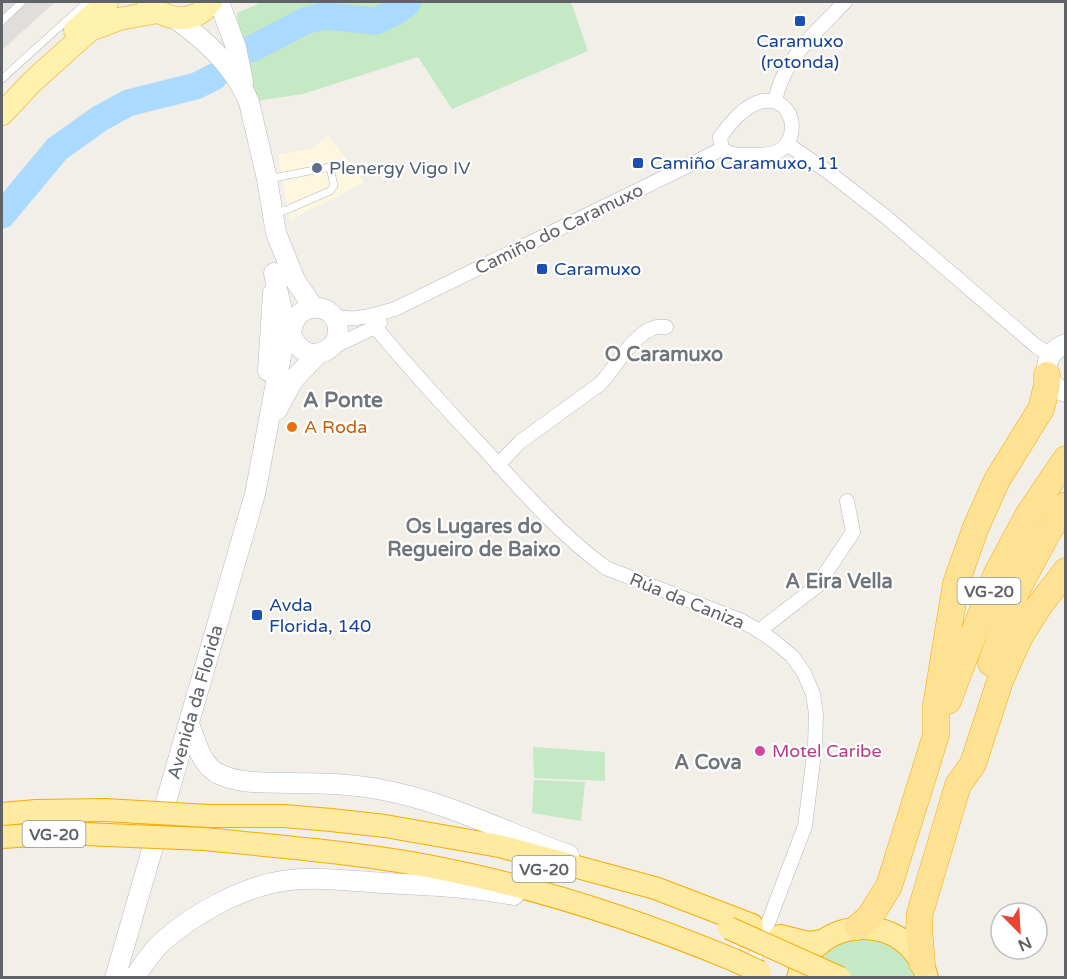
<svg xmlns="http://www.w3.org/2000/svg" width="1067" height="979" viewBox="0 0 1067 979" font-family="'Varela Round',sans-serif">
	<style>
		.commercial { fill: #fef7e0 }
		.industrial { fill: #e0deda }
		.green { fill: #c5e8c5 }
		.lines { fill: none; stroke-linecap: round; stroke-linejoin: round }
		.river { stroke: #aadaff; stroke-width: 27 }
		.service-casing { stroke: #b5b8bc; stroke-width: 8 }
		.minor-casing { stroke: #b5b8bc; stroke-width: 15 }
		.secondary-casing { stroke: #b6babf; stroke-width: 21 }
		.primary-casing { stroke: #f2c960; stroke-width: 24 }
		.trunk-casing { stroke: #f9ab00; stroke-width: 24 }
		.motorway-casing { stroke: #f9ab00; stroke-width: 27 }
		.service { stroke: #fff; stroke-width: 7 }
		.minor { stroke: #fff; stroke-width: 14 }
		.secondary { stroke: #fff; stroke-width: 20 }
		.primary { stroke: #fff2af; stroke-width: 22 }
		.trunk { stroke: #feeaa1; stroke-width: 22 }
		.motorway { stroke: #fde293; stroke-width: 26 }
		.trunk-bridge-casing { stroke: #f9ab00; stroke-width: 24; stroke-linecap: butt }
		.trunk-bridge { stroke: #feeaa1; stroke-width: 22 }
		.transit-dot { fill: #1a4fb4; stroke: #fff; stroke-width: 2 }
		.service-dot { fill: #5c6f8a; stroke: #fff; stroke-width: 2 }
		.food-dot { fill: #e8710a; stroke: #fff; stroke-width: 2 }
		.hotel-dot { fill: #d1479c; stroke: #fff; stroke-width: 2 }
		.labels { text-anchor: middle; stroke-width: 4.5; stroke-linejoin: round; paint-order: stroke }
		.shield { fill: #fff; stroke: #8f9295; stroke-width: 1.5 }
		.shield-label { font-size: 16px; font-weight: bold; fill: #5f6368 }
		.transit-label { font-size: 18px; fill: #164399; stroke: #fff; text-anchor: start }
		.service-label { font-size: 18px; fill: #4e5e75; stroke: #fff; text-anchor: start }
		.street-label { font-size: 18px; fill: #5f6368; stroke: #fff }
		.food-label { font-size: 18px; fill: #c56008; stroke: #fff; text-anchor: start }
		.hotel-label { font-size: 18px; fill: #b23c85; stroke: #fff; text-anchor: start }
		.neighbourhood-label { font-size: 20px; font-weight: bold; fill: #70757a; stroke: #fff }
		.quarter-label { font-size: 21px; font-weight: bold; fill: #70757a; stroke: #fff }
	</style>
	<rect width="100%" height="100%" fill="#f1efe8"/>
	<path class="commercial" d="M328,135l36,47 -37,20 -21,9 -16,11 -12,-67 35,-7z"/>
	<path class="industrial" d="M2,2h53l-53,48z"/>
	<path class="green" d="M262,2h309l17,49 -136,58 -34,-52 -115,37 -54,8 -12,-89z
		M533,747l72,5v29l-71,-3z
		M534,780l51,2 -4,39 -49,-8z
		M851,939c29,-1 56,8 65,39h-106c12,-23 18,-29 41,-39z"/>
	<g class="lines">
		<path class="river" d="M251,49l56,-29 18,-4 51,5 21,-10 11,-9
			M2,215l55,-66 42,-30 29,-16 68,-17 18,-9"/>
		<g class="service-casing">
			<path id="service" d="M2,21l20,-19
				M2,79l85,-77
				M268,179l62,-12 4,19 -4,5 -44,19 -11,3"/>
		</g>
		<g class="minor-casing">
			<path id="minor" d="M762,101c4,0 10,-1 14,1 21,8 21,41 1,50 -7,3 -16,3 -24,3 -13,0 -21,1 -31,-6l-2,-12c12,-16 23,-30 42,-36z
				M775,101c8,-42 42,-70 70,-99
				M787,144l40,27 59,46 150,129 14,9
				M331,314c20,10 44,0 64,-5l327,-160
				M375,327c36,43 74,85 113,126 37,41 73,82 118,115l136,53 17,10 15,10 19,16 11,16 9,21 3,20 -1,32 -10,80 -56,147
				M331,348l44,-21 5,-4
				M498,465l22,-23 80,-58c16,-16 38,-62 66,-57
				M759,631l58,-45 36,-54 -6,-31"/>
		</g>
		<g class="secondary-casing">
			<path id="secondary" d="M219,2l17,45 7,35
				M176,19c30,22 58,47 73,83l18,77 9,54 19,47 18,27
				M274,273c5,24 15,99 53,77 7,-4 11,-11 11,-19 0,-31 -46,-32 -47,4
				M1066,344c-25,8 -26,41 0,48
				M268,371l5,-78
				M277,410l16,-30 25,-26
				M189,724c7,17 12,42 30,50 23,11 52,8 77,9 29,0 58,1 87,7 64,12 124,43 186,65
				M115,978l140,-484 27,-143 9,-16
				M134,978c9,-13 17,-26 28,-36 31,-28 80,-55 121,-61 32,-5 67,0 100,2 44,2 88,4 131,12"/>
		</g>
		<g class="primary-casing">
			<path id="primary" d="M148,2c18,20 46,23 63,0
				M75,30l32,-28
				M2,114l31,-33 57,-51 29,-11 38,-7"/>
		</g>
		<g class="trunk-casing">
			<path id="trunk" d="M2,814l34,-3 69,-1
				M209,816h75l47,4 54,6 114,20 156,42 97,37
				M2,837l62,-4 43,2
				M204,839c79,8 160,14 239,30 100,20 197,52 291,91
				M780,936l29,7 14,-2
				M798,978c17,-66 113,-67 129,0"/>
		</g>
		<g class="motorway-casing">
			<path id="motorway" d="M991,663l26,-73 31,-58 18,-27
				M948,701l48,-126 32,-60 38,-56
				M858,927l11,-9 20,-32 47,-151v-30l20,-122 20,-56 21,-47 44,-71 6,-24v-10
				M922,963l-3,-35 1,-15 38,-128 15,-21 27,-83 19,-43 20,-32 27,-35"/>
		</g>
		<use href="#service" class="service"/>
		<use href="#minor" class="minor"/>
		<use href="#secondary" class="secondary"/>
		<use href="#primary" class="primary"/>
		<use href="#trunk" class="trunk"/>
		<use href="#motorway" class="motorway"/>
		<g class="trunk-bridge-casing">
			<path id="trunk-bridge" d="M105,810l104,6
				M107,835l97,4
				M729,928l111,50
				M734,960l26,12"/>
		</g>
		<use href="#trunk-bridge" class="trunk-bridge"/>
	</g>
	<g class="transit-dot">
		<rect x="794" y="15" width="12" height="12" rx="3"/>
		<rect x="632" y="157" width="12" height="12" rx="3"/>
		<rect x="536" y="263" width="12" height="12" rx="3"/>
		<rect x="251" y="609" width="12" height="12" rx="3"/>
	</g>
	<circle class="service-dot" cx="317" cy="168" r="6"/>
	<circle class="food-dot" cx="292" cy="427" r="6"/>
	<circle class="hotel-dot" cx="760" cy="751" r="6"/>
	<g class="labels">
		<g class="shield">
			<rect x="957.5" y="578" width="63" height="26" rx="4.5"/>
			<rect x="22.5" y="821" width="63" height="26" rx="4.5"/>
			<rect x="512.5" y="856" width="63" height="26" rx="4.5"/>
		</g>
		<g class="shield-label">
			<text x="989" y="597">VG-20</text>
			<text x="54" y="840">VG-20</text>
			<text x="544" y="875">VG-20</text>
		</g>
		<g class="transit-label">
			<text x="800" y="47" text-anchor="middle">Caramuxo<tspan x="800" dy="21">(rotonda)</tspan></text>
			<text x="650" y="169">Camiño Caramuxo, 11</text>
			<text x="554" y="275">Caramuxo</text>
			<text x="269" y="611">Avda<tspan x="269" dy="21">Florida, 140</tspan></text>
		</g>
		<g class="service-label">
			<text x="329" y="174">Plenergy Vigo IV</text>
		</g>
		<g class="street-label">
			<text transform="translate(559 229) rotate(-26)" y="6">Camiño do Caramuxo</text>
			<text transform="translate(687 601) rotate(22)" y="6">Rúa da Caniza</text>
			<text transform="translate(195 702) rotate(-74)" y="6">Avenida da Florida</text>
		</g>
		<g class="food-label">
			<text x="304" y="433">A Roda</text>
		</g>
		<g class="hotel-label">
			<text x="772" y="757">Motel Caribe</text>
		</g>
		<g class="neighbourhood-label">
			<text x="664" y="361">O Caramuxo</text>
			<text x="474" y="533">Os Lugares do<tspan x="474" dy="23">Regueiro de Baixo</tspan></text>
			<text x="839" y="588">A Eira Vella</text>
			<text x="708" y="769">A Cova</text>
		</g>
		<g class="quarter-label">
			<text x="343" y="407">A Ponte</text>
		</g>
	</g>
	<rect width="1067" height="979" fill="none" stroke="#5f6368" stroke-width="6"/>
	<g transform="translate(1019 931) rotate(156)"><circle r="28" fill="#ffffff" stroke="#bfc1c3" stroke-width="1.5"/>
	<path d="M0-4.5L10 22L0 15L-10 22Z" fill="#ea4335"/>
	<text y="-9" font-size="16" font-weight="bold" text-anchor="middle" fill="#5f6368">N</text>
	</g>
</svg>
